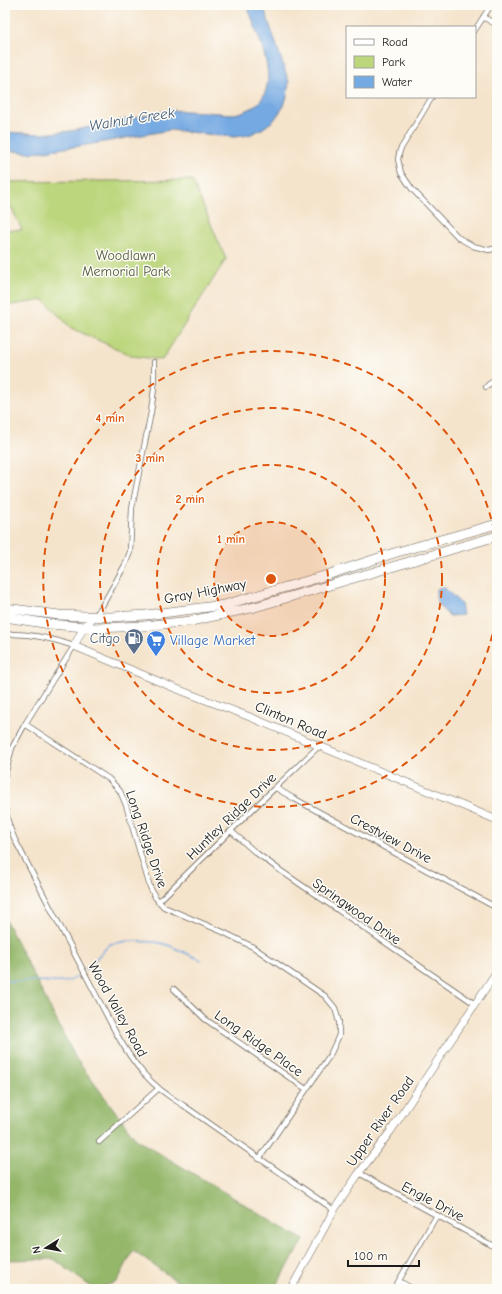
<svg xmlns="http://www.w3.org/2000/svg" width="502" height="1294" viewBox="0 0 502 1294" font-family="'Comic Neue',sans-serif">
	<style>
		.green { fill: #bbd67b; stroke: #6c794c }
		.forest { fill: #94b76b; stroke: #586a44 }
		.water { fill: #75a9e2; stroke: #48627f }
		.lines { fill: none; stroke-linecap: round; stroke-linejoin: round }
		.stream { stroke: #75a9e2; stroke-width: 1.5 }
		.street-casing { stroke: #68625a; stroke-width: 6 }
		.secondary-casing { stroke: #68625a; stroke-width: 8 }
		.highway-casing { stroke: #68625a; stroke-width: 10 }
		.street { stroke: #fff; stroke-width: 4.5 }
		.secondary { stroke: #fff; stroke-width: 7 }
		.highway { stroke: #fff; stroke-width: 9 }
		.ring { fill: none; stroke: #de560d; stroke-width: 2; stroke-dasharray: 7 5 }
		.labels { text-anchor: middle; stroke-width: 3; stroke-linejoin: round; paint-order: stroke }
		.park-label { font-size: 14px; fill: #545d3d; stroke: #fdfcf7 }
		.street-label { font-size: 14px; fill: #1c1c1c; stroke: #fdfcf7 }
		.service-label { font-size: 14px; fill: #4e5e75; stroke: #fdfcf7; text-anchor: end }
		.shop-label { font-size: 14px; fill: #366cbe; stroke: #fdfcf7; text-anchor: start }
		.water-label { font-size: 15px; font-style: italic; fill: #445b75; stroke: #fdfcf7 }
		.centre { fill: #de560d; stroke: #fdfcf7; stroke-width: 2 }
		.ring-label { font-size: 12px; text-anchor: middle; font-weight: bold; fill: #de560d; stroke: #fdfcf7; stroke-width: 3; stroke-linejoin: round; paint-order: stroke }
	</style>
	<rect width="100%" height="100%" fill="#fdfcf7"/>
	<filter id="ink" filterUnits="userSpaceOnUse"><feTurbulence type="fractalNoise" baseFrequency=".025" numOctaves="2"/><feDisplacementMap in="SourceGraphic" scale="8" xChannelSelector="R" yChannelSelector="G"/><feConvolveMatrix kernelMatrix="1 2 1 2 8 2 1 2 1" color-interpolation-filters="sRGB"/></filter>
	<filter id="wash" filterUnits="userSpaceOnUse"><feTurbulence type="fractalNoise" baseFrequency=".012" numOctaves="4" result="noise"/><feDisplacementMap in="SourceGraphic" scale="16" xChannelSelector="R" yChannelSelector="G"/><feGaussianBlur stdDeviation="0.9" result="paint"/><feColorMatrix in="noise" values="0 0 0 0 0 0 0 0 0 0 0 0 0 0 0 0 0 1.4 0 .05"/><feComposite in="paint" operator="in"/></filter>
	<g filter="url(#wash)">
		<rect width="100%" height="100%" fill="#f5e4cc"/>
		<path class="green" d="M192,180l34,79 -64,101 -29,-4 -62,-28 -27,-28 -39,6v-76h17l-17,-36v-12z"/>
		<path class="forest" d="M5,919l71,140 61,81 167,100 -30,49h-86l-55,-38 -16,31 -21,7h-2l-40,-30 -49,1z"/>
		<path class="water" d="M247,5h16l26,77 -2,14 -3,10 -10,14 -12,9 -13,6 -15,2 -64,-7 -83,15 -58,8 -24,-3v-18l37,2 29,-3 99,-21 64,4c59,-11 25,-73 13,-109z
			M444,587l17,17 2,11 -13,1c-9,-6 -18,-17 -12,-28z"/>
		<g class="lines">
			<path class="stream" d="M85,970l25,-26 18,-3 28,1 12,3 33,15
				M5,981c12,1 23,0 34,0 18,1 27,5 42,-7"/>
		</g>
	</g>
	<g filter="url(#ink)">
		<g class="lines">
			<g class="street-casing">
				<path id="street" d="M483,17l14,8
					M475,30l16,-25
					M432,97l-32,53 -2,9 3,14 11,16 24,25 23,24 14,8 16,4 8,-2
					M486,387l3,-3 8,-5
					M95,616l7,-10 23,-41 5,-13 2,-44 19,-96 3,-23v-27
					M5,634c24,-1 47,4 69,12l-49,78 -13,24 -7,27
					M25,724l84,55 11,12 6,14 24,82 5,10 9,10 59,25 30,15 72,49 10,12 4,14v13l-3,7 -6,13 -71,104
					M276,788l17,10 204,110
					M5,808l4,17 6,15 101,193c18,32 34,53 67,72l151,105
					M231,831l24,21 26,19 194,133
					M158,902l97,-95 64,-61
					M174,989l31,30 101,70
					M99,1142l59,-53
					M359,1173l138,75
					M399,1281l14,8
					M394,1289l43,-74"/>
			</g>
			<g class="secondary-casing">
				<path id="secondary" d="M94,617l-10,10 -10,19 103,43 73,28 247,103
					M291,1289l43,-79 25,-37 31,-41 107,-161"/>
			</g>
			<g class="highway-casing">
				<path id="highway" d="M5,608l54,7 51,2 36,-2 78,-10 100,-29 70,-23 103,-29
					M5,617l45,7 46,4 48,-2 47,-5 64,-14 242,-71"/>
			</g>
			<use href="#street" class="street"/>
			<use href="#secondary" class="secondary"/>
			<use href="#highway" class="highway"/>
		</g>
	</g>
	<circle cx="271" cy="579" r="57" fill="#de560d" fill-opacity=".12"/>
	<g class="ring">
		<circle cx="271" cy="579" r="57"/>
		<circle cx="271" cy="579" r="114"/>
		<circle cx="271" cy="579" r="171"/>
		<path d="M497 611A228 228 0 1 1 497 547"/>
	</g>
	<defs>
		<g id="fuel-pin" transform="scale(1)"><path d="M0 17L-7.5 6A9.5 9.5 0 1 1 7.5 6Z" fill="#5c6f8a" stroke="#fdfcf7"/><path d="M-5.5-6h7V0h2V4h1.3V-2.5L3-4.5l.8-.8L6-3V5H2.5V1h-1V6h-7ZM-4.2-4.7v3.2H.2V-4.7Z" fill="#fff"/></g>
		<g id="supermarket-pin" transform="scale(1)"><path d="M0 17L-7.5 6A9.5 9.5 0 1 1 7.5 6Z" fill="#3f7fe0" stroke="#fdfcf7"/><path d="M-6-5.5h2.5l.6 2H6L4.5 2H-2.5L-4.4-4H-6ZM-1.5 3.2a1.3 1.3 0 1 0 .1 0ZM3 3.2a1.3 1.3 0 1 0 .1 0Z" fill="#fff"/></g>
	</defs>
	<g fill-rule="evenodd">
		<use href="#fuel-pin" x="134" y="638"/>
		<use href="#supermarket-pin" x="156" y="640"/>
	</g>
	<g class="labels">
		<g class="park-label">
			<text x="126" y="260">Woodlawn<tspan x="126" dy="16">Memorial Park</tspan></text>
		</g>
		<g class="street-label">
			<text transform="translate(205 591) rotate(-11)" y="5">Gray Highway</text>
			<text transform="translate(291 720) rotate(23)" y="5">Clinton Road</text>
			<text transform="translate(231 816) rotate(-44)" y="5">Huntley Ridge Drive</text>
			<text transform="translate(391 838) rotate(28)" y="5">Crestview Drive</text>
			<text transform="translate(147 839) rotate(71)" y="5">Long Ridge Drive</text>
			<text transform="translate(357 911) rotate(35)" y="5">Springwood Drive</text>
			<text transform="translate(118 1009) rotate(61)" y="5">Wood Valley Road</text>
			<text transform="translate(259 1043) rotate(35)" y="5">Long Ridge Place</text>
			<text transform="translate(380 1121) rotate(-55)" y="5">Upper River Road</text>
			<text transform="translate(433 1201) rotate(28)" y="5">Engle Drive</text>
		</g>
		<g class="service-label">
			<text x="120" y="643">Citgo</text>
		</g>
		<g class="shop-label">
			<text x="170" y="645">Village Market</text>
		</g>
		<g class="water-label">
			<text transform="translate(132 119) rotate(-9)" y="5">Walnut Creek</text>
		</g>
	</g>
	<circle cx="271" cy="579" r="6" class="centre"/>
	<g class="ring-label">
		<text x="110" y="422">4 min</text>
		<text x="150" y="462">3 min</text>
		<text x="190" y="503">2 min</text>
		<text x="231" y="543">1 min</text>
	</g>
	<rect width="502" height="1294" fill="none" stroke="#fdfcf7" stroke-width="20"/>
	<rect x="346" y="26" width="130" height="72" fill="#fdfcf7" stroke="#a3a29f"/>
	<rect x="354" y="39" width="20" height="6" fill="#ffffff" stroke="#a3a29f"/>
	<text x="382" y="46" font-size="12" fill="#1c1c1c">Road</text>
	<rect x="354" y="56" width="20" height="12" fill="#bbd67b" stroke="#a3a29f"/>
	<text x="382" y="66" font-size="12" fill="#1c1c1c">Park</text>
	<rect x="354" y="76" width="20" height="12" fill="#75a9e2" stroke="#a3a29f"/>
	<text x="382" y="86" font-size="12" fill="#1c1c1c">Water</text>
	<g transform="translate(46 1248) rotate(259)" stroke="#fdfcf7" stroke-width="3" paint-order="stroke">
	<path d="M0-3L7 15L0 10L-7 15Z" fill="#1c1c1c"/>
	<text y="-6" font-size="11" font-weight="bold" text-anchor="middle" fill="#1c1c1c">N</text>
	</g>
	<path d="M348 1260v6h71v-6" fill="none" stroke="#1c1c1c" stroke-width="2"/>
	<text x="354" y="1260" font-size="12" fill="#1c1c1c" stroke="#fdfcf7" stroke-width="3" paint-order="stroke">100 m</text>
</svg>
